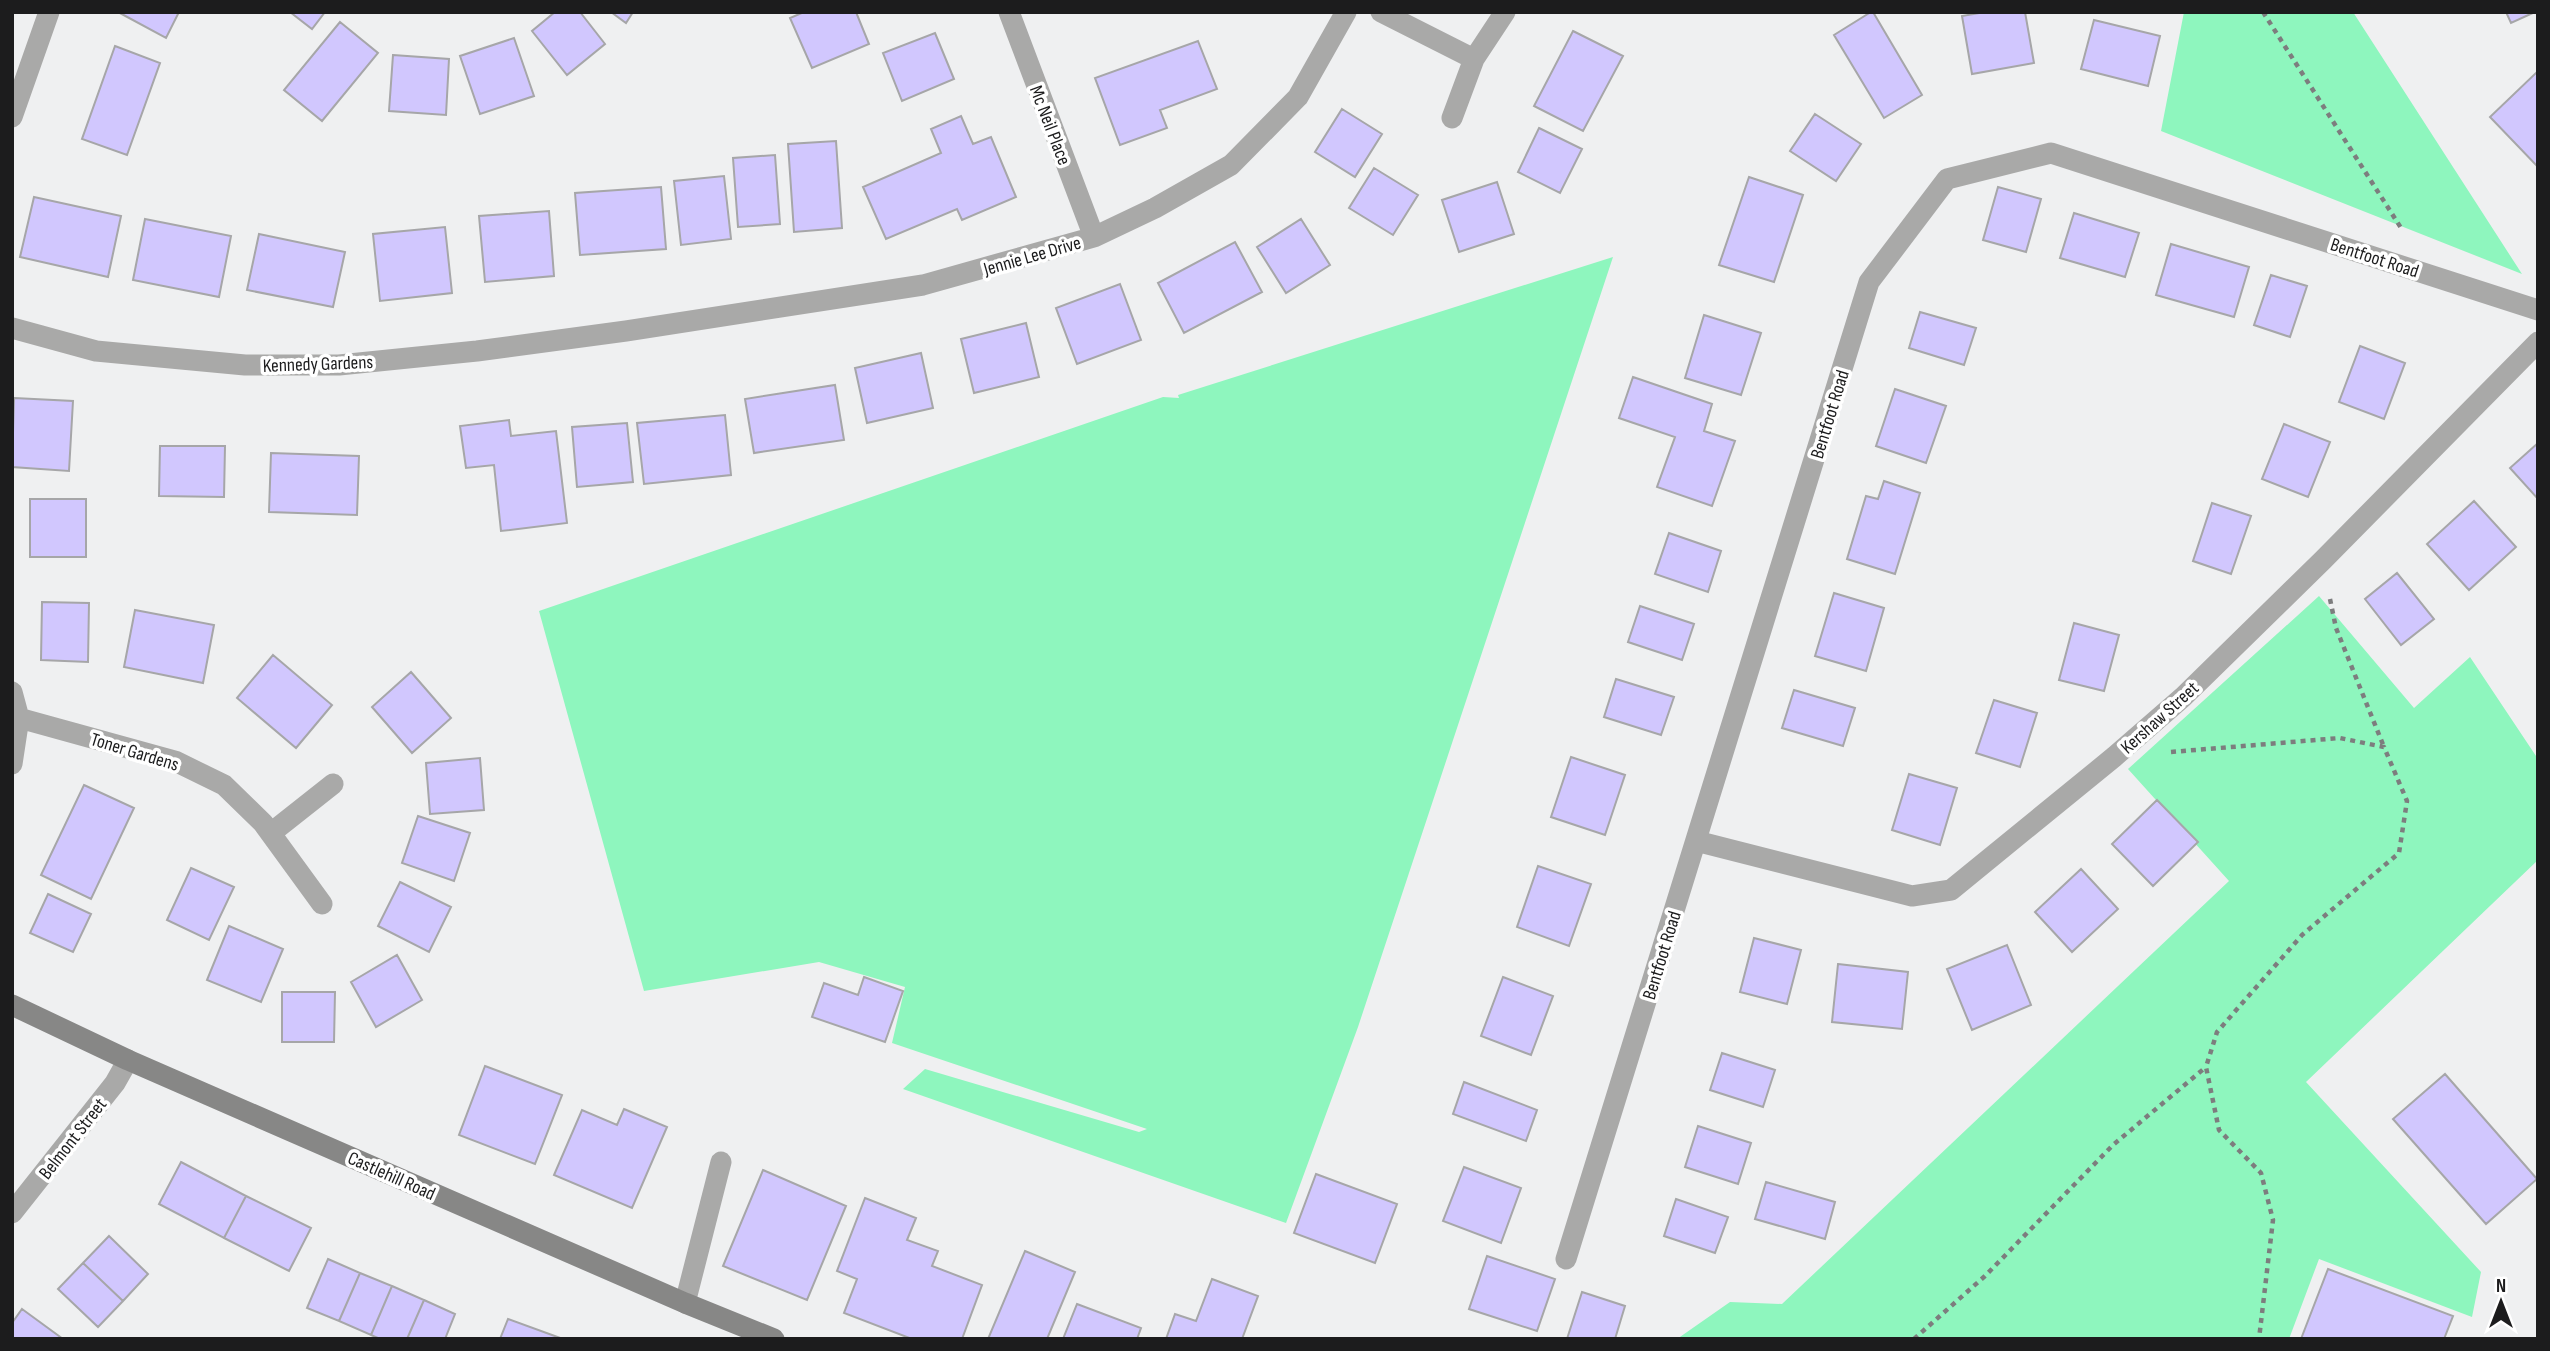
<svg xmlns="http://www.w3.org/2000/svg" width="2550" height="1351" viewBox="0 0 2550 1351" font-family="'Sofia Sans Condensed',sans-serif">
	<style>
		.green { fill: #8ef6be }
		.building { fill: #d1c7fe; stroke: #a6a6a8; stroke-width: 2 }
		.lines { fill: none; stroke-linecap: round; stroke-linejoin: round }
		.path { stroke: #7d7d7e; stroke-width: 4.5; stroke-dasharray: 5 5; stroke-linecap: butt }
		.service { stroke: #a9a9a8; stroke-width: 21 }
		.minor { stroke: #a9a9a8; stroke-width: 21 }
		.secondary { stroke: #878786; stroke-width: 21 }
		.labels { text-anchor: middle; stroke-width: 7; stroke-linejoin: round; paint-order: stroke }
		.street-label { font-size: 19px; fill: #1c1c1d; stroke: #fff }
	</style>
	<rect width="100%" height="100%" fill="#eff0f1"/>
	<path class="green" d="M2184,12h169l169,262 -361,-143z
		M1613,257l-255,770 -72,196 -383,-134 22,-20 214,63 8,-3 -255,-86 13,-56 -86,-25 -175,29 -105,-380 624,-214 16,1 -1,-3z
		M2319,596l95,112 56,-51 68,102v101l-232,222 175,190 -9,45 -153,-58 -30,80h-612l53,-37 52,2 447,-423 -101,-112z"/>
	<path class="building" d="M118,12h61l-13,26z
		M290,12h35l-13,17z
		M555,12h25l25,32 -38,31 -35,-44z
		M611,12h22l-7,11z
		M804,12h52l13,32 -57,24 -22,-50z
		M1871,12h2l49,83 -38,23 -50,-83z
		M1985,12h40l9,51 -62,11 -10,-58z
		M2506,12h29l-24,11z
		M2094,20l66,16 -12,50 -67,-17z
		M340,22l38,31 -56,68 -38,-31z
		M1573,31l50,25 -40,75 -49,-25z
		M935,33l19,46 -52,22 -19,-48z
		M514,38l20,58 -54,18 -20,-58z
		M1198,41l19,48 -57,21 7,18 -47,17 -25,-67z
		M115,46l45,17 -33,92 -45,-16z
		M393,55l56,4 -3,56 -57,-4z
		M2538,71v96l-48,-50z
		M1342,109l40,25 -27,43 -40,-25z
		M1815,114l46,30 -25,37 -46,-30z
		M961,116l12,28 18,-7 25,60 -54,23 -5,-11 -71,30 -23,-52 78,-34 -10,-24z
		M1539,128l43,21 -22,44 -42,-21z
		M836,141l6,87 -48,4 -6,-88z
		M775,155l5,69 -42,3 -5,-69z
		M1374,168l44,27 -25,40 -44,-27z
		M724,176l7,63 -50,6 -7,-64z
		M1749,177l54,18 -29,87 -55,-17z
		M1497,182l17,52 -55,18 -17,-52z
		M661,187l5,62 -86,6 -5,-62z
		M1998,187l43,12 -15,53 -43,-12z
		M34,197l87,19 -13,61 -88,-20z
		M549,211l5,65 -69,6 -6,-66z
		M2074,213l65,20 -14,44 -65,-19z
		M145,219l86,17 -12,61 -86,-17z
		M1301,219l29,46 -44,28 -29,-46z
		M445,227l7,66 -72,8 -7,-67z
		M259,234l86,18 -12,55 -86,-17z
		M1235,242l27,50 -78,41 -26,-50z
		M2171,244l78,23 -15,50 -78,-22z
		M2271,275l36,11 -17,51 -36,-12z
		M1120,284l21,56 -64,24 -21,-56z
		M1920,312l56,16 -12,37 -55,-17z
		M1704,315l57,18 -20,62 -56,-17z
		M1026,323l13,54 -65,16 -13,-54z
		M2360,346l45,17 -21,56 -45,-17z
		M921,353l12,55 -66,15 -12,-55z
		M1633,377l79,27 -8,27 31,10 -23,65 -55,-19 18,-50 -56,-19z
		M835,385l9,55 -90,13 -9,-54z
		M1895,389l51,17 -20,57 -50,-17z
		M14,398l59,3 -4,70 -57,-4z
		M725,415l6,60 -87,9 -7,-61z
		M509,420l2,16 45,-5 11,92 -66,8 -7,-66 -28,3 -6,-42z
		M627,423l6,59 -56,5 -5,-60z
		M2284,424l46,18 -22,55 -46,-18z
		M2538,443v56l-28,-31z
		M160,446h65l-1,51 -65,-1z
		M271,453l88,3 -2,59 -88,-3z
		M1884,481l36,12 -25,81 -48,-15 19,-63 12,3z
		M30,499h56v58h-56z
		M2474,501l42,46 -47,43 -42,-46z
		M2212,503l39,13 -20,58 -38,-13z
		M1669,533l52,18 -13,41 -53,-18z
		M2397,573l37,46 -33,26 -36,-46z
		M1834,593l50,15 -18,63 -51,-15z
		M42,602l47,1 -1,59 -47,-2z
		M1640,606l54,18 -12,36 -54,-18z
		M135,610l79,15 -11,58 -79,-16z
		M2074,623l45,12 -15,56 -45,-11z
		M273,655l59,50 -36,43 -59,-50z
		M411,672l40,46 -39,35 -40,-46z
		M1616,679l58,18 -13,38 -57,-18z
		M1794,690l61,18 -12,38 -61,-18z
		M1994,700l43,13 -17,54 -44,-14z
		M1571,757l54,18 -20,60 -54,-18z
		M480,758l4,52 -54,4 -4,-51z
		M1909,774l48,14 -17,57 -48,-15z
		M84,785l50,23 -43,91 -50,-24z
		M2157,800l41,42 -45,44 -41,-42z
		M418,816l52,17 -16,48 -52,-18z
		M1538,866l53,18 -22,62 -52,-19z
		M191,868l43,19 -25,53 -42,-20z
		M2081,869l37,40 -46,43 -37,-40z
		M400,882l51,25 -22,45 -51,-26z
		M48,894l43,20 -18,38 -43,-19z
		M229,926l54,23 -22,53 -54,-22z
		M1754,938l47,12 -14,54 -47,-12z
		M2007,945l24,60 -59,25 -25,-61z
		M397,955l25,45 -46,27 -25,-45z
		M1838,964l70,8 -6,57 -70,-7z
		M864,977l39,14 -18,51 -73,-25 12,-34 34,12z
		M1503,977l50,19 -22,59 -50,-19z
		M282,992h53l-1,50h-52z
		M1722,1053l53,17 -12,37 -53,-17z
		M485,1066l77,29 -27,69 -76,-29z
		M2445,1074l92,105 -51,45 -93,-105z
		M1464,1082l73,28 -11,31 -73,-27z
		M624,1109l43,18 -35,81 -78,-33 28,-65 35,15z
		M1698,1126l53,17 -13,41 -53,-17z
		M181,1162l65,34 -22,42 -65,-34z
		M1464,1167l57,21 -20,55 -58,-22z
		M763,1170l83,36 -39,94 -84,-34z
		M1316,1174l81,30 -22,59 -81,-30z
		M1766,1182l69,20 -10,37 -70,-20z
		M246,1196l65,32 -22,43 -65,-33z
		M865,1198l51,20 -9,22 31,11 -6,15 50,19 -20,54h-50l-68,-26 13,-34 -20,-8z
		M1676,1199l52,18 -13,36 -51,-17z
		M109,1236l39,38 -25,27 -40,-38z
		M1025,1251l50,21 -28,67h-59z
		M1487,1256l68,23 -18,52 -68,-22z
		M328,1259l32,14 -21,48 -32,-13z
		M83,1263l40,38 -25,26 -40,-38z
		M2328,1269l125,47 -9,23h-143z
		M360,1273l32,13 -21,49 -32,-14z
		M1212,1279l46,17 -16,43h-76l9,-25 21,7z
		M392,1286l32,14 -17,39h-27l-9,-4z
		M1582,1292l43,14 -10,33h-48z
		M424,1300l31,14 -10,25h-38z
		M1077,1304l64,24 -4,11h-74z
		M22,1309l41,30h-51v-16z
		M508,1319l55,20h-63z"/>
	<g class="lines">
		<path class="path" d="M2263,12l140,219
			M2330,599l6,29 48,119
			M2171,752l169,-14 44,9 23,54 -8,52 -97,82 -85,97 -11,35 13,63 42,43 12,47 -14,119
			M1914,1339l71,-63 128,-131 93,-78"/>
		<path class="service" d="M685,1303l36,-141"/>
		<path class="minor" d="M1009,12l85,225
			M1381,12l93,47
			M12,117l37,-105
			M1452,118l22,-59 31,-47
			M12,328l84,23 149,14h94l138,-14 149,-20 297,-46 171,-48 61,-29 76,-43 67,-68 48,-85
			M12,692l7,26 -7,46
			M19,718l156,43 49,24 39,38 59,81
			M271,833l62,-49
			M1696,841l216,55 39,-6 163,-133 69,-60 140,-137 215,-218
			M12,1213l103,-130 13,-23
			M1566,1259l303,-977 78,-103 104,-26 487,157"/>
		<path class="secondary" d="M12,1005l116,55 557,243 89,36"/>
	</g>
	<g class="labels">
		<g class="street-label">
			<text transform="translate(1051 125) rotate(69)" y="7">Mc Neil Place</text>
			<text transform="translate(1032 255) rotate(-16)" y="7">Jennie Lee Drive</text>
			<text transform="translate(2375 257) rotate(18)" y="7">Bentfoot Road</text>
			<text transform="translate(318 363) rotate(-2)" y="7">Kennedy Gardens</text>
			<text transform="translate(1829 414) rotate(-73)" y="7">Bentfoot Road</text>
			<text transform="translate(2159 717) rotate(-42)" y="7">Kershaw Street</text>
			<text transform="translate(135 751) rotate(17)" y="7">Toner Gardens</text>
			<text transform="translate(1661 955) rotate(-73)" y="7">Bentfoot Road</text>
			<text transform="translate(72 1138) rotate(-52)" y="7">Belmont Street</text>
			<text transform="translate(392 1175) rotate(24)" y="7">Castlehill Road</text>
		</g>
	</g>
	<rect width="2550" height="1351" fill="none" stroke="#1c1c1d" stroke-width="28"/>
	<g transform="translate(2501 1302)" stroke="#ffffff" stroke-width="5" paint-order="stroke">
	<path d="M0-5L12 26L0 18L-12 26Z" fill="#1c1c1d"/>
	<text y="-10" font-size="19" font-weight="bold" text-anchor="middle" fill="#1c1c1d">N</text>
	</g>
</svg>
